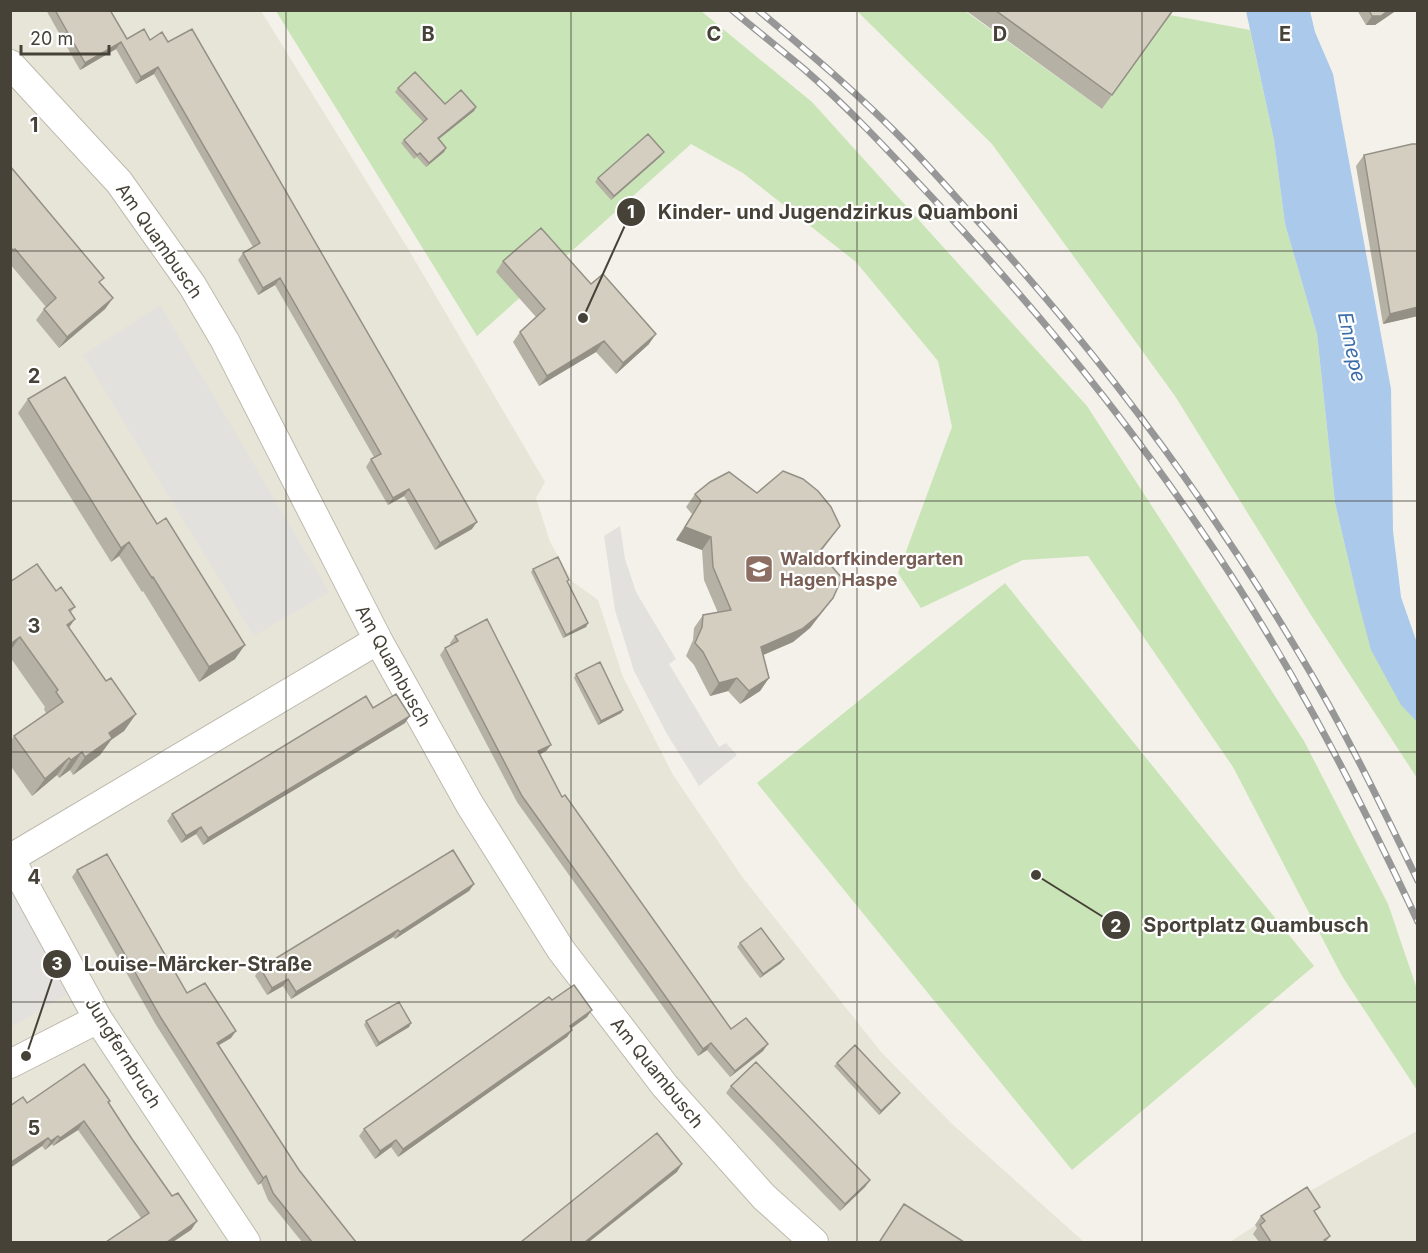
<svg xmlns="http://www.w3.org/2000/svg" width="1428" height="1253" viewBox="0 0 1428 1253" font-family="Inter,sans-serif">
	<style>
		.residential { fill: #e7e4d8 }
		.green { fill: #c9e4b6 }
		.parking { fill: #e2e1dd }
		.water { fill: #abc9ea }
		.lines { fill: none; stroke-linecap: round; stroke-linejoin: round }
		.minor-casing { stroke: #bebaad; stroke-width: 30 }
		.minor { stroke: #fff; stroke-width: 28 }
		.rail-casing { stroke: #979797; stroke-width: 7 }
		.rail { stroke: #fff; stroke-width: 4.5; stroke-dasharray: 14; stroke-linecap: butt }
		.wall { fill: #b6b1a5 }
		.shaded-wall { fill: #949086 }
		.building { fill: #d4cec0; stroke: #949086; stroke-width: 1.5 }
		.grid { fill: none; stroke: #464238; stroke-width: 1.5; stroke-opacity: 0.55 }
		.labels { text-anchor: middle; stroke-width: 4.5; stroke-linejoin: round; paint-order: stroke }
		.street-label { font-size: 18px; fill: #464238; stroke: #fff }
		.education-label { font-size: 18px; font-weight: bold; fill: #785e54; stroke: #fff; text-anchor: start }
		.water-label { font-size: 20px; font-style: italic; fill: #3a6da9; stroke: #fff }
		.grid-label { font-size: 20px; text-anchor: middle; font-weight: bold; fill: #464238; stroke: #fff; stroke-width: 4.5; stroke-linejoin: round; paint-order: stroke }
		.leader { fill: none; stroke: #464238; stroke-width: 2 }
		.callout-dot { fill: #464238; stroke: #fff; stroke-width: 2 }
		.mark-label { font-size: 18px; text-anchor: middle; font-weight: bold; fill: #fff }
		.callout-label { font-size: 20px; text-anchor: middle; font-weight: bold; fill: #464238; stroke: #fff; stroke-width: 4.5; stroke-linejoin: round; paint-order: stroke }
	</style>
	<rect width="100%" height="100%" fill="#f3f1e9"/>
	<path class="residential" d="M10,11h251l146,236 138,235 -9,16 14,44 23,40 25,18 25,77 50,98 70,103 138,174 70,71 133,119h-1073z
		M1417,1131v111h-187l71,-46z"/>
	<path class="green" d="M276,11h425l111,91 275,304 217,335 84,163 29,85v101l-75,-114 -109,-209 -145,-211 -65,4 -102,48 -23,-35 54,-146 -14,-66 -82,-99 -113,-89 -52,-29 -214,192z
		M857,11h108l137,98 68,-94 80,15 24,110 11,84 32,110 18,169 22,94 44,107 16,18v56l-106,-163 -136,-219 -183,-252z
		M1005,583l309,383 -242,204 -315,-387z"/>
	<path class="parking" d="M160,305l169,287 -75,44 -171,-281z
		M620,526l5,33 11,33 40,67 -7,5 50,83 7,-4 11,12 -38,31 -32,-52 -33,-63 -19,-61 -11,-74z
		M10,885l59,108 -58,34h-1z"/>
	<path class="water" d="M1246,11h64l5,21 18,42 58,315 2,142 8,66 16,46v79l-16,-17 -30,-55 -14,-53 -22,-94 -18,-169 -32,-110 -11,-84z"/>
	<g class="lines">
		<g class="minor-casing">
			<path id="minor" d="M10,64l109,118 73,103 33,56 153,299 92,165 91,145 104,136 99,111 50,45
				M10,858l88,161 148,223
				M11,858l367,-218
				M10,1064l88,-45"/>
		</g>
		<use href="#minor" class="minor"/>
		<g class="rail-casing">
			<path id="rail" d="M732,10c24,20 48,39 72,59 47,41 91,89 134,135 94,100 181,206 258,319 87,125 157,261 222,399
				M758,10c53,44 105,88 152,137 26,27 50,55 75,82 119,131 225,274 315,426 44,73 81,150 118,226"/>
		</g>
		<use href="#rail" class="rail"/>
	</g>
	<path class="wall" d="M46,10h64l17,29 23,1 322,489 -37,21 -31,-54 -16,9 -22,-38 5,-8 3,-2 -99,-172 -17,10 -20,-35 5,-7 10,-6 -99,-173 -18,10 -20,-35 -36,21z
		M965,10h209l-72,99z
		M1357,10h40l-22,15h-9z
		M398,88l47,16 31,3 -2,4 -35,28 7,9 -2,4 -18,15 -9,-10 -3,2 -13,-16 3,-3 19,-18 -28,-30z
		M1418,144v172l-35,8 -27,-158 8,-11z
		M661,156l-50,44 -16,-18 3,-4z
		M10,166l90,118 13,14 -8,11 -46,39 -23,-28 8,-11 2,-2 -36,-43z
		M503,261l88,23 58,60 -33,30 -20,-22 -57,34 -26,-44 7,-10 16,-15 -40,-45z
		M28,399l207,260 -36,23 -56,-91 -1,1 -23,-36 -8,6 -93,-149z
		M757,493l83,33 -20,27 13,45 -23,30 -17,14 -30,13 6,23 -9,13 -20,13 -12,-13 -18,5 -16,-31 -8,-9 7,-16 1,-12 9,-13 15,-2 -14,-33 -2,-30 -26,-10 16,-26 -6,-7 9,-13z
		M533,569l55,54 -2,4 -23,11 -32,-66z
		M10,582l46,9 19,16 -4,5 -2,16 37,53 30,33 -12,17 -13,9 -11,15 -27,20 -3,-5 -11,8 -2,-3 -25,21 -22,-31v-23l4,-6 32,-23 -2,-4 1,-2 -35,-50z
		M455,636l96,109 -5,6 -6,3 22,43 169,232 32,22 -33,26 -23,-27 -9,6 -181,-254 -77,-147 5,-7 6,-3 -1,-2z
		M576,674l47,36 -2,3 -23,12 -24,-47z
		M373,708l32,15 -202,122 -7,-11 -15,9 -14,-22 5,-7z
		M77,870l110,123 44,45 -12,7 80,125 57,72h-54l-34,-42 -7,-17 -3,2 -102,-160 -84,-148z
		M474,884l-5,7 -74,48 -2,-2 -102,62 -8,-13 -16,9 -12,-19 5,-8z
		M740,943l41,20 -21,15 -23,-31z
		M552,1000l35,17 -16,11 1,2 -5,7 -169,120 -7,-10 -16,12 -16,-23 5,-7z
		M366,1021l45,2 -2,4 -33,20 -12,-22z
		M837,1063l60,34 -18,18 -45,-49z
		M731,1086l139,94 -5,7 -25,24 -114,-118z
		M27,1103h82l23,36 40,57 25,25 -6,9 -50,-12 -63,-88 -25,16 -1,-2 -7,6 -3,-4 -32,22v-62z
		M1316,1213l14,23 -4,6h-67l-6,-8 4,-6 -2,-3 6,-9z"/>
	<path class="shaded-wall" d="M1389,10h8l-22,15h-9l6,-9z
		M121,42l-5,7 -36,21 5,-7z
		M158,67l-4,7 -18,10 5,-7z
		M476,107l-2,4 -39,31 3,-4z
		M446,148l-2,4 -18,15 3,-4z
		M664,152l-3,4 -50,44 3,-4z
		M280,278l-5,7 -17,10 5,-7z
		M113,298l-8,11 -46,39 8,-11z
		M1418,307v9l-35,8 7,-10z
		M656,334l-7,10 -33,30 7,-11z
		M604,341l-8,11 -57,34 8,-10z
		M409,489l-5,7 -16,9 5,-7z
		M477,522l-5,7 -37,21 5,-7z
		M685,527l26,10 -9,13 -26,-10z
		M129,542l-10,14 -8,6 10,-14z
		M833,598l-23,30 -17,14 -41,18 9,-13z
		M75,619l-12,17 4,-11z
		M588,623l-2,4 -23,11 3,-3z
		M20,637l-10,14v-7z
		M245,645l-10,14 -36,23 10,-15z
		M737,678l-9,13 -18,5 9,-13z
		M769,678l-9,13 -20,13 9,-13z
		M623,710l-2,3 -23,12 3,-4z
		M136,714l-12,17 -13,9 -11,15 -27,20 12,-18 24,-24z
		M410,716l-5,7 -202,122 5,-7z
		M551,745l-5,6 -13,7 5,-7z
		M82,752l-12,18 -11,8 12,-18z
		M69,758l-12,17 -25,21 13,-17z
		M201,827l-5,7 -15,9 5,-7z
		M474,884l-5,7 -74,48 5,-7z
		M398,930l-5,7 -102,62 5,-7z
		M784,959l-3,4 -21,15 3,-4z
		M288,979l-5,7 -16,9 5,-7z
		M592,1010l-5,7 -22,16 5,-7z
		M411,1023l-2,4 -33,20 3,-4z
		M572,1030l-5,7 -169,120 5,-8z
		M236,1031l-5,7 -19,11 5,-6z
		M711,1043l-4,7 -9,6 5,-7z
		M768,1044l-5,7 -33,26 5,-6z
		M900,1093l-3,4 -18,18 2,-4z
		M84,1121l-6,9 -25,16 7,-8z
		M58,1136l-6,8 -7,6 6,-9z
		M48,1138l-6,8 -32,22v-5z
		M396,1140l-5,7 -16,12 5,-8z
		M682,1164l-5,8 -88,70h-4z
		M266,1176l-5,7 -3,2 5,-7z
		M870,1180l-5,7 -25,24 5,-7z
		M197,1221l-6,9 -18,12h-6z"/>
	<path class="building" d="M55,10h55l17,29 17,-10 6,11 12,-8 6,10 24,-13 285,493 -37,21 -31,-54 -16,9 -22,-39 10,-5 -101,-176 -17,10 -20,-35 17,-10 -102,-176 -17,10 -20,-35 -36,21z
		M995,10h178l-61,85z
		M1369,10h20l-8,6h-9z
		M415,72l30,32 16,-14 15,17 -38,31 8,10 -17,15 -9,-10 -3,2 -13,-15 23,-21 -29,-31z
		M648,134l16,18 -50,44 -16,-18z
		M1412,144h6v163l-28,7 -26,-159z
		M10,166l94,112 -5,4 14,16 -46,39 -23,-28 12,-11 -41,-49 -2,1 -3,-3z
		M541,228l50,56 12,-10 53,60 -33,29 -19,-22 -57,35 -27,-44 25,-23 -42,-48z
		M65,377l92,147 9,-6 79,127 -36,22 -56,-90 -1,1 -23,-36 -8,6 -93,-149z
		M783,471l20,8 15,12 13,16 9,19 -21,26 23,26 -9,20 -14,17 -17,14 -41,18 8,31 -20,13 -12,-13 -18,5 -16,-31 -8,-9 7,-16 1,-12 28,-5 -18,-43 -2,-30 -26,-10 16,-26 -6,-7 15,-12 19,-10 28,21z
		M558,557l11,23 -2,1 21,42 -22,12 -33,-66z
		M37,564l19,27 5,-4 14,20 -6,3 6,9 -8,6 39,56 5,-3 25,36 -27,19 3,5 -27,19 -3,-5 -11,8 -2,-2 -24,21 -31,-43 49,-34 -7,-10 2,-2 -38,-53 -10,7v-62z
		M487,619l64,126 -13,6 24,46 3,-2 166,234 15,-11 22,26 -33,27 -24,-28 -8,6 -181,-253 -77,-148 13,-7 -3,-5z
		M600,662l23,48 -22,11 -25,-47z
		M396,694l14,22 -202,122 -7,-11 -15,9 -14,-22 194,-118 7,12z
		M453,850l21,34 -74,48 -2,-2 -102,62 -8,-13 -16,9 -12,-20z
		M107,854l80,139 18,-10 31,48 -19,12 82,127 57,72h-44l-39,-49 -7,-17 -3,2 -102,-160 -84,-148z
		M761,928l23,31 -21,15 -23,-31z
		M574,985l18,25 -22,16 2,4 -169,119 -7,-9 -16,11 -16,-22 185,-132 3,3z
		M399,1002l12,21 -32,20 -13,-22z
		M855,1045l45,48 -19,18 -44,-48z
		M756,1062l114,118 -25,24 -114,-118z
		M84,1064l26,37 -2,1 24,37 40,57 6,-3 19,28 -30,21h-61l43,-29 -65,-92 -24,17 -2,-2 -7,5 -3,-3 -38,25v-57l13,-9 4,6z
		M657,1133l25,31 -97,78h-64z
		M1307,1187l13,20 -6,4 16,25 -6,4 2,2h-55l-11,-17 5,-4 -4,-5z
		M904,1204l60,38h-82l-2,-1z"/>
	<path class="grid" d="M286,10v1232M571,10v1232M857,10v1232M1142,10v1232M10,251h1408M10,501h1408M10,752h1408M10,1002h1408"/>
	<defs>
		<g id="school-square" transform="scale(1.5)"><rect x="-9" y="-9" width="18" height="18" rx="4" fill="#8d6e63" stroke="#fff"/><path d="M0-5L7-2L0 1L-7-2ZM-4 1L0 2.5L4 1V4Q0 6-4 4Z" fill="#fff"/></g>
	</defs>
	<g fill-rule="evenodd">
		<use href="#school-square" x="759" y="569"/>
	</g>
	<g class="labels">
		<g class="street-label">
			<text transform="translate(159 241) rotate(55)" y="6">Am Quambusch</text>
			<text transform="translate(393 666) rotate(61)" y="6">Am Quambusch</text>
			<text transform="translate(123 1053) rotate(58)" y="6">Jungfernbruch</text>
			<text transform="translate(657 1073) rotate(51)" y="6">Am Quambusch</text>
		</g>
		<g class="education-label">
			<text x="780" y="565">Waldorfkindergarten<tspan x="780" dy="21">Hagen Haspe</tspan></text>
		</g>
		<g class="water-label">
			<text transform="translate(1352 347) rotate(78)" y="7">Ennepe</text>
		</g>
	</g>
	<g class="grid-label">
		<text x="428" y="41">B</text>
		<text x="714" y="41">C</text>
		<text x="1000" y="41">D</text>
		<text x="1285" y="41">E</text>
		<text x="34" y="132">1</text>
		<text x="34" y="383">2</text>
		<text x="34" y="633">3</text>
		<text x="34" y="884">4</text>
		<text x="34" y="1135">5</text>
	</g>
	<path class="leader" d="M583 318L631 212M1036 875L1116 925M26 1056L57 964"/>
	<g class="callout-dot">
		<circle cx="583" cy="318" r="6"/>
		<circle cx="1036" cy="875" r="6"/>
		<circle cx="26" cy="1056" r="6"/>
		<circle cx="631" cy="212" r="15"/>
		<circle cx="1116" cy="925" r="15"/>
		<circle cx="57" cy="964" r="15"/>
	</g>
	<g class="mark-label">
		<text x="631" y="218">1</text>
		<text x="1116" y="932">2</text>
		<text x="57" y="970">3</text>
	</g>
	<g class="callout-label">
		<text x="838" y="219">Kinder- und Jugendzirkus Quamboni</text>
		<text x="1256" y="932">Sportplatz Quambusch</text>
		<text x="198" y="971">Louise-Märcker-Straße</text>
	</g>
	<rect width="1428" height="1253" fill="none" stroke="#464238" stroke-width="24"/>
	<path d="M21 45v9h88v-9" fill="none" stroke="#464238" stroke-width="3"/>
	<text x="30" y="45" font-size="18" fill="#464238" stroke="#ffffff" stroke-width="4.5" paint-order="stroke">20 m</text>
</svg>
